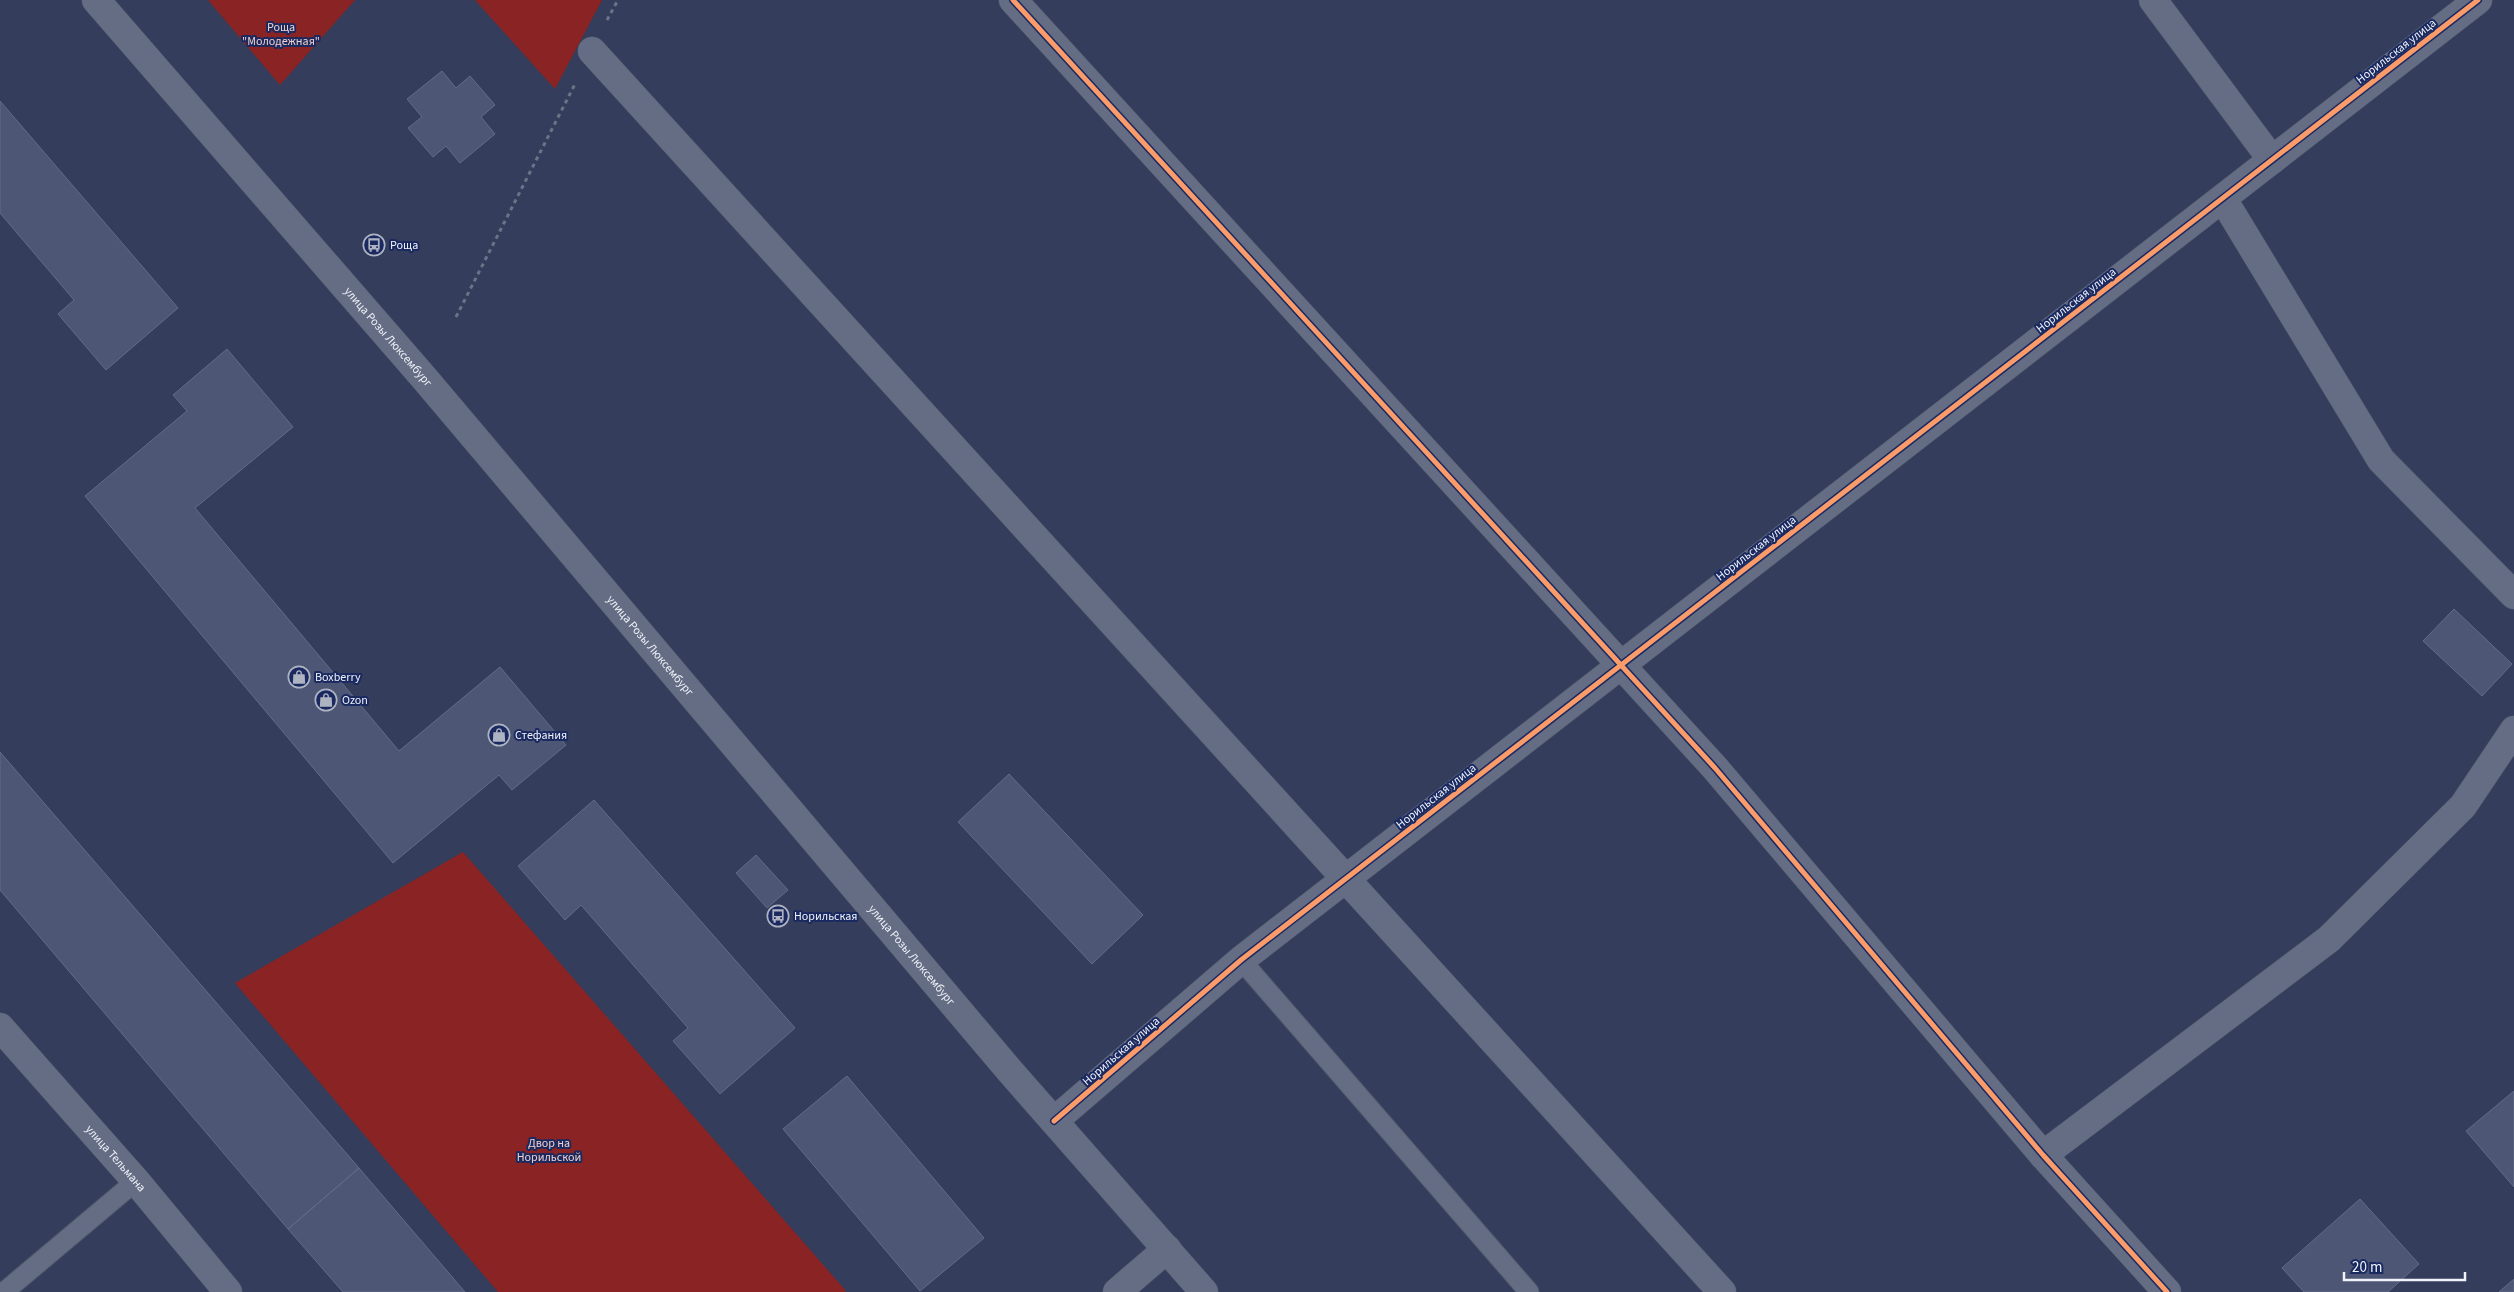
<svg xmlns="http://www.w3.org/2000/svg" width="2514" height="1292" viewBox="0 0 2514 1292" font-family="'Source Sans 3',sans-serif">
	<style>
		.green { fill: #8a2323 }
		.building { fill: #4d5675; stroke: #636c86 }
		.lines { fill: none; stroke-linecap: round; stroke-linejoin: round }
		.service-casing { stroke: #51586c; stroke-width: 21 }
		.minor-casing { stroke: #51586c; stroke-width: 29 }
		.tertiary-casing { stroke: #51586c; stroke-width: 29 }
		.secondary-casing { stroke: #51586c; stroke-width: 29 }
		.path { stroke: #6d7387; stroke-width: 3; stroke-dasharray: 4 4; stroke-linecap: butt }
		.service { stroke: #646d83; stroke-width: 19 }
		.minor { stroke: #646d83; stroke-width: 28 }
		.tertiary { stroke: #646d83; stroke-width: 28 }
		.secondary { stroke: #646d83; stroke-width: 28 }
		.cycleway-casing { stroke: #1a2960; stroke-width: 8 }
		.cycleway { stroke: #fa9b69; stroke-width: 5 }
		.labels { text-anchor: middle; stroke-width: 4; stroke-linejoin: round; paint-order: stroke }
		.park-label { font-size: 12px; fill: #f0cfca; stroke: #1a2960 }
		.street-label { font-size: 12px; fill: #eff2f9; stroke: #1a2960 }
		.poi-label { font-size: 12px; fill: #eff2f9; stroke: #1a2960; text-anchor: start }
	</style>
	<rect width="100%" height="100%" fill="#343d5b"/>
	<path class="green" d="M208,0h147l-75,85z
		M475,0h127l-47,89z
		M463,852l383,439 -1,1h-347l-263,-309z"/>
	<path class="building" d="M442,71l14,17 14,-12 25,29 -14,12 14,17 -35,29 -14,-17 -13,11 -25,-29 14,-11 -15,-18z
		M0,101l178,207 -72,62 -48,-56 16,-14 -74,-87z
		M227,349l66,78 -98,81 204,243 101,-84 66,78 -54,45 -13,-15 -106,88 -308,-367 102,-85 -14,-16z
		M2454,609l58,55 -30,32 -59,-55z
		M0,752l359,416 -71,61 -288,-339z
		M1009,774l134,141 -51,49 -134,-142z
		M594,800l201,228 -75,66 -47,-53 15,-13 -107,-123 -16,15 -47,-54z
		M756,855l32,35 -21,18 -31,-35z
		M847,1076l137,162 -64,53 -137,-162z
		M2514,1091v96l-48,-56z
		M359,1168l106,124h-122l-55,-63z
		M2360,1199l59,65 -31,28h-84l-22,-24z
		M2514,1279v13h-15z"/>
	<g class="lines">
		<g class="service-casing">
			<path id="service" d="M1241,960l288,332
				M4,1292l132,-111"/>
		</g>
		<g class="minor-casing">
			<g id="minor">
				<path d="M1013,0l702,768 328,387 124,137"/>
				<path d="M2153,0l119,160"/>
				<path d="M592,51l1130,1241"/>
				<path d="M2223,199l158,261 133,135"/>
				<path id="s1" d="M0,1027l136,154 92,111"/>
				<path d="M1054,1121l187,-161 1237,-960"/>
				<path d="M2043,1155l286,-216 134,-133 51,-76"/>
			</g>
		</g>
		<g class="tertiary-casing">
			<path id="tertiary" d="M1117,1292l50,-43"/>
		</g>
		<g class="secondary-casing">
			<g id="secondary">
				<path id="s2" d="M96,0l329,379 584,691 195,222"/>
			</g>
		</g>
		<path class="path" d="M607,20l11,-20
			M456,317l119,-233"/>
		<use href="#service" class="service"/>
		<use href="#minor" class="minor"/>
		<use href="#tertiary" class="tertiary"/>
		<use href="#secondary" class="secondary"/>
		<g class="cycleway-casing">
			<path id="cycleway" d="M1013,0l702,768 328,387 124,137
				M1054,1121l187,-161 1237,-960"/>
		</g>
		<use href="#cycleway" class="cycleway"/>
	</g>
	<defs>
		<g id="bus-ring" transform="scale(1.125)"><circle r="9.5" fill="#1a2960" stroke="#aeb3c2" stroke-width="1.5"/><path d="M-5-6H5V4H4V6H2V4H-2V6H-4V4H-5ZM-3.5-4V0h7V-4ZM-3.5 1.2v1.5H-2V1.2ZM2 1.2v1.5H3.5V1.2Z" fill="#aeb3c2"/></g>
		<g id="shop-ring" transform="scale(1.125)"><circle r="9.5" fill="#1a2960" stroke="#aeb3c2" stroke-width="1.5"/><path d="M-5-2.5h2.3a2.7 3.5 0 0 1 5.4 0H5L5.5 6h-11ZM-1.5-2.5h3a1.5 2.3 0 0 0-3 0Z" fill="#aeb3c2"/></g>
	</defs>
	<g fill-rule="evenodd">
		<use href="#bus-ring" x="374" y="245"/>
		<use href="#shop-ring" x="299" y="677"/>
		<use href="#shop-ring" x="326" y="700"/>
		<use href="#shop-ring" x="499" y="735"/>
		<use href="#bus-ring" x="778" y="916"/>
	</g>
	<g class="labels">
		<g class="park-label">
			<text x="281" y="31">Роща<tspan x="281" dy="14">"Молодежная"</tspan></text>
			<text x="549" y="1147">Двор на<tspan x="549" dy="14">Норильской</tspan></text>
		</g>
		<g class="street-label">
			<text transform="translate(2396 51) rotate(-38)" y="4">Норильская улица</text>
			<text transform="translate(2076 300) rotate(-38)" y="4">Норильская улица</text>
			<text dy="4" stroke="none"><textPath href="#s2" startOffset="446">улица Розы Люксембург</textPath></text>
			<text transform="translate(1756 548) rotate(-38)" y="4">Норильская улица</text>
			<text dy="4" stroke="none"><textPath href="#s2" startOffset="851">улица Розы Люксембург</textPath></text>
			<text transform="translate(1436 796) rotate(-38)" y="4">Норильская улица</text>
			<text dy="4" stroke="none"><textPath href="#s2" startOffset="1256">улица Розы Люксембург</textPath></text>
			<text transform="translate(1121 1051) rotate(-41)" y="4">Норильская улица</text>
			<text dy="4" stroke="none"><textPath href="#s1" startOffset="175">улица Тельмана</textPath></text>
		</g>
		<g class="poi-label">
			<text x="390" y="249">Роща</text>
			<text x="315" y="681">Boxberry</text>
			<text x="342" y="704">Ozon</text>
			<text x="515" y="739">Стефания</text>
			<text x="794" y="920">Норильская</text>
		</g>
	</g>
	<path d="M2344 1272v8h121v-8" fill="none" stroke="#eff2f9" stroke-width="2.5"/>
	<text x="2352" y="1272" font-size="15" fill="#eff2f9" stroke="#1a2960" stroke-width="4" paint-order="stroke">20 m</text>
</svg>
